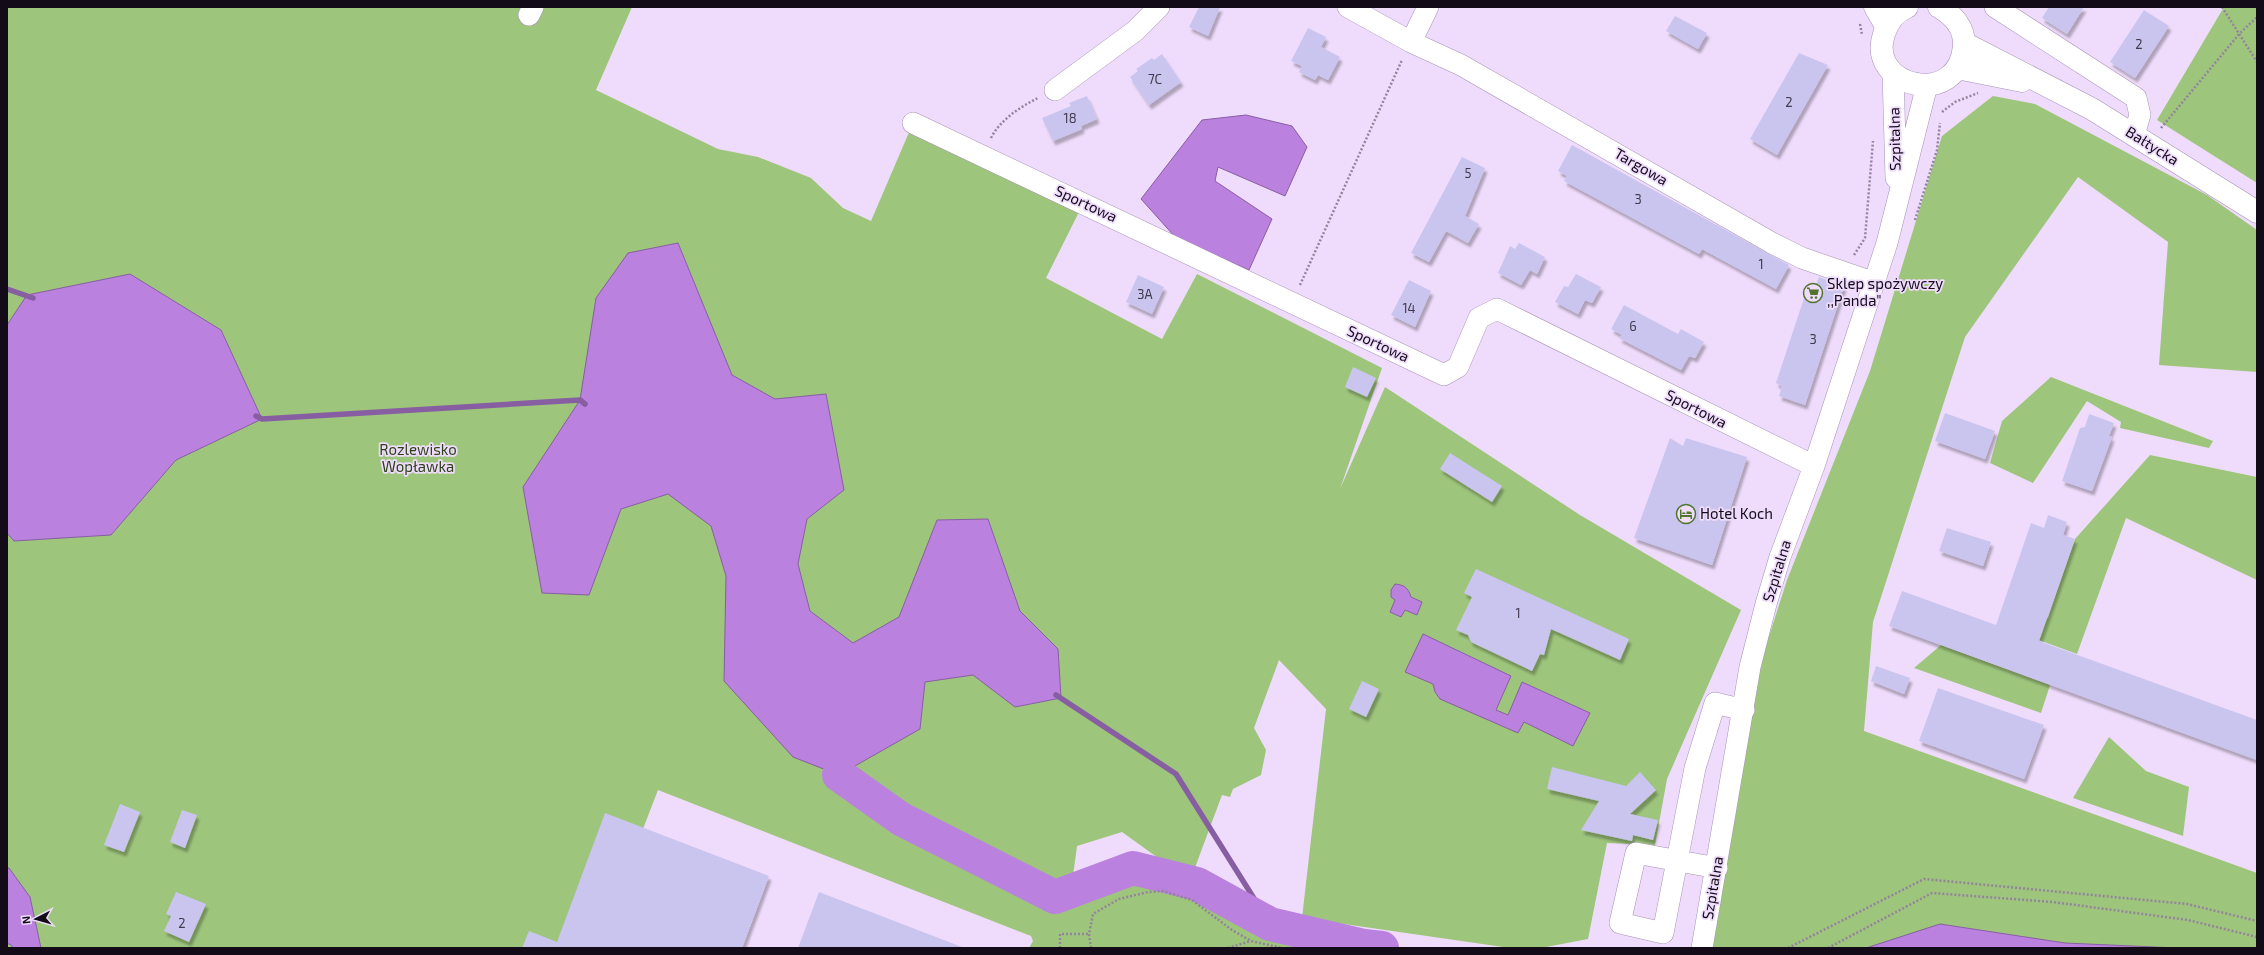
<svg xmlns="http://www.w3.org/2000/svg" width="2264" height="955" viewBox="0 0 2264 955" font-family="'Exo 2',sans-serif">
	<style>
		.green { fill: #9ec57c }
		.water { fill: #ba81de; stroke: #885ea3 }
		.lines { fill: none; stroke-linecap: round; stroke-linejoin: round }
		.stream { stroke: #885ea3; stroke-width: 5.5 }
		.river { stroke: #ba81de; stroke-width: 34 }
		.building { fill: #cac5ee; filter: url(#shadow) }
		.minor-casing { stroke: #a792b6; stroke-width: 22 }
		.major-casing { stroke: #a792b6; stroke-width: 23 }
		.path { stroke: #93849c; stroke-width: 2.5; stroke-dasharray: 2 2; stroke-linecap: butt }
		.minor { stroke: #fff; stroke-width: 21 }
		.major { stroke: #fff; stroke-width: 22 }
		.labels { text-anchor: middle; stroke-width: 3.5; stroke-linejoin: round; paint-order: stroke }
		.number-label { font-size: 13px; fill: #413a4e }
		.street-label { font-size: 15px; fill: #130b18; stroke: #efdcfc }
		.poi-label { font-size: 15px; fill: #130b18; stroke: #efdcfc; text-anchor: start }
		.park-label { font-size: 15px; fill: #2d4118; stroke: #efdcfc }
	</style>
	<defs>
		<filter id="shadow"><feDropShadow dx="2.5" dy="4.5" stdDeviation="1" flood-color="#0004"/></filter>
	</defs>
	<rect width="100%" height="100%" fill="#efdcfc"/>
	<path class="green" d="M7,7h625l-36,83 122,59 40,8 53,21 32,30 28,13 42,-98 166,89 -33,66 116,61 35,-65 185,94 -42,121 45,-102 195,128 161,95 -74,169 -12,66 -48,-2 -19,96 -47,9h-31l-208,-30 24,-209 -47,-49 -25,68 12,22 -5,25 -28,14 -3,8 -8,-2 -32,86 -68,-49 -45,14 -6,45 62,-23 64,16 73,40 94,22 18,2h-353l4,-7 -2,-5 -373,-146 -61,158h-590z
		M2224,7h33v176l-100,-63z
		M1993,96l42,8 172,91 50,35v142l-98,-7 9,-123 -90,-65 -113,160 -92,285 -9,109 393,142v75h-547l32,-227 45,-141 83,-209 72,-235z
		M2051,377l162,64 -4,7 -89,-20 1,-6 -34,-21 -54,82 -43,-20 12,-42z
		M2150,455l107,22v103l-131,-62 -49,136 -41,-15 8,-23 4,2 27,-79z
		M1941,645l109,40 -9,28 -127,-45z
		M2109,737l37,34 43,16 -6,49 -110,-38z"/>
	<path class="water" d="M1246,115l46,11 15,21 -22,49 -67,-29 -3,14 57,38 -23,51 -73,-32 -35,-39 61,-79z
		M678,243l54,132 43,24 51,-5 18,96 -37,29 -9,45 12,47 43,32 46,-26 38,-97 51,-1 32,92 38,38 3,49 -46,9 -42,-32 -48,7 -5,47 -81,46 -46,-18 -69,-76 2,-105 -15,-50 -43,-32 -47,15 -32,86 -47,-2 -19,-106 57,-87 16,-102 32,-45z
		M130,274l91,56 41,89 -86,41 -65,75 -97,6 -7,-8v-208l20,-30z
		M1395,584c10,1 13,4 16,13l11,5 -5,13 -12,-5 -4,7 -11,-5 5,-12 -4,-3v-7z
		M1423,634l88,42 -15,34 12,5 14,-33 68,31 -17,33 -49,-24 -6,11 -78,-34 -5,-7 -2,-8 -28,-12z
		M7,868h2l21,29 11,51h-28l-3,-4h-3z
		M1940,924l125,19 112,5h-311z"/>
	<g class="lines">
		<path class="stream" d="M7,289l26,9
			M256,416l6,3 318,-19 5,4
			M1056,695l120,79 94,150"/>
		<path class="river" d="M839,775l62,44 154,78 78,-29 64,16 73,40 94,22 18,2"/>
	</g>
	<path class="building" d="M1199,7h21l-12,29 -19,-9z
		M2049,7h35l-17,27 -25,-16z
		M2144,10l25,16 -34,52 -25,-16z
		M1675,16l32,17 -9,16 -32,-18z
		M1308,28l18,9 -5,10 19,10 -12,23 -10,-5 -3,5 -16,-8 3,-6 -11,-5z
		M1799,53l29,12 -51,90 -27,-16z
		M1162,54l19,28 -32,23 -19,-28 8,-6 -2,-2 16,-11 2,2z
		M1087,96l10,23 -16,7 1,3 -29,12 -11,-23 29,-12 -2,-3z
		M1572,145l217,120 -13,24 -74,-40 -3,5 -135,-73 3,-5 -9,-5z
		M1462,157l23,11 -20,48 14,8 -11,19 -22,-12 -17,31 -18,-9z
		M1519,243l26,14 -8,17 -7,-4 -9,15 -23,-12 12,-27 5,3z
		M1576,274l25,13 -9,16 -7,-3 -7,14 -23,-12 9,-16 4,1z
		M1138,275l26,12 -12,27 -26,-12z
		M1819,277l25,9 -39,119 -26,-9 3,-10 -6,-3 30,-91 7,1z
		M1409,280l22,11 -16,36 -24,-12z
		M1624,305l54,29 3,-5 23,13 -9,16 -6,-2 -8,14 -62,-32 3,-3 -11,-6z
		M1353,367l23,11 -9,19 -22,-10z
		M1945,413l50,18 -10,28 -50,-18z
		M2089,414l25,9 -5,13 3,1 -20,54 -30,-10 18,-53 5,-1z
		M1670,438l13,8 3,-8 61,19 -35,108 -78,-27z
		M1450,453l52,33 -10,16 -52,-33z
		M2048,515l19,7 -4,13 12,4 -36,102 218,79v40l-368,-134 13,-35 94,34 35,-102 13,5z
		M1947,528l44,14 -8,24 -44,-15z
		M1476,569l153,70 -9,21 -69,-31 -7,26 -4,-1 -8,17 -61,-29 -3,-7 -12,-5 16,-33 -8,-4z
		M1876,666l34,12 -6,16 -33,-13z
		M1362,681l17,8 -13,28 -17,-8z
		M1938,688l106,37 -20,54 -105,-38z
		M1552,767l74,19 14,-14 16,18 -26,24 28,6 -5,20 -20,-5 -1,6 -51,-11 18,-29 -52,-12z
		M120,804l20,8 -16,40 -20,-7z
		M182,810l15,5 -12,33 -15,-6z
		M605,813l164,63 -27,72h-220l7,-17 28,11z
		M176,892l30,12 -17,38 -25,-11 7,-15 -5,-2z
		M819,892l143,55v1h-164z"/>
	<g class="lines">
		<g class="minor-casing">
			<path id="minor" d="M1348,7l63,35
				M1428,7l-17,35 50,23 311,178 30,15 73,25
				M1995,7l141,91 4,17 -6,20
				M529,15l4,-8
				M1893,73l3,105
				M1055,90l80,-59 24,-24
				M913,123l531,252 14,-8 21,-49 18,-9 317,157
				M1717,868l-81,-15 -16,70 43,10 32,-165 20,-65 29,7
				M1702,948l48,-281 16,-63 14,-47 34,-91 73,-223 40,-158"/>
		</g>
		<g class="major-casing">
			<path id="major" d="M1875,7l11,19
				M1907,7c-12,5 -19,14 -23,27 -18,54 75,75 80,12 1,-18 -11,-31 -25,-39
				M1964,43l128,66 165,103
				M1957,68l65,13"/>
		</g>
		<path class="path" d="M2222,7l35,55
			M1860,24l2,11
			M1942,112l13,-10 23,-9
			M2161,128l79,-95 17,-16
			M991,138c9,-18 29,-31 47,-40
			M1915,220l22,-70 3,-27
			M1854,255l11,-17 8,-97
			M1300,285l102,-225
			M1060,948v-14h29
			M1091,948l-2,-14 4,-20 26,-15 29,-7 15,-1 29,9 40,30 19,11 31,7
			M1228,948l23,-7
			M1788,948l136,-69 263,25 70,17
			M1828,948l104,-55 121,9 135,18 69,17"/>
		<use href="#minor" class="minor"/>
		<use href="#major" class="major"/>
	</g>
	<defs>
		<g id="supermarket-ring" transform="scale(1)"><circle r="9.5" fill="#efdcfc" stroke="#52752d" stroke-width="1.5"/><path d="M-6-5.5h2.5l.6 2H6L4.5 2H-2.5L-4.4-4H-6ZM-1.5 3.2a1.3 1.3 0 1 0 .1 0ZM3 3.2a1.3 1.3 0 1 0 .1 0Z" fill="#52752d"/></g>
		<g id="hotel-ring" transform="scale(1)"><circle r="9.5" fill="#efdcfc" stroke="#52752d" stroke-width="1.5"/><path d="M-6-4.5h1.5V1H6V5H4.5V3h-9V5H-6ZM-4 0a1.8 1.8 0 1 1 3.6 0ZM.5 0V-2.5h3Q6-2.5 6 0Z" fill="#52752d"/></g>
	</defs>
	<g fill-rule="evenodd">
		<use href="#supermarket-ring" x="1813" y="293"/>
		<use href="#hotel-ring" x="1686" y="514"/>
	</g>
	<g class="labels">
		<g class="number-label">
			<text x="2139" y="49">2</text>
			<text x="1155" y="84">7C</text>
			<text x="1789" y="107">2</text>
			<text x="1070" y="123">18</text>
			<text x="1468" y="178">5</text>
			<text x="1638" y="204">3</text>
			<text x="1761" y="269">1</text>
			<text x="1145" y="299">3A</text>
			<text x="1409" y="313">14</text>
			<text x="1633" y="331">6</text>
			<text x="1813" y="344">3</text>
			<text x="1518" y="618">1</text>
			<text x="182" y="928">2</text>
		</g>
		<g class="street-label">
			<text transform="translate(1895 139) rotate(-91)" y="5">Szpitalna</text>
			<text transform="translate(2152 146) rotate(32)" y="5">Bałtycka</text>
			<text transform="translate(1641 167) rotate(30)" y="5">Targowa</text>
			<text transform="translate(1086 204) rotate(25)" y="5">Sportowa</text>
			<text transform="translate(1378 344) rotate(25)" y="5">Sportowa</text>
			<text transform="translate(1696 409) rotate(27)" y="5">Sportowa</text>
			<text transform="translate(1777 571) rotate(-73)" y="5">Szpitalna</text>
			<text transform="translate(1713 888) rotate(-80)" y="5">Szpitalna</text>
		</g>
		<g class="poi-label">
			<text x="1827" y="289">Sklep spożywczy<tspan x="1827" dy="17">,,Panda"</tspan></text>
			<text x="1700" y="519">Hotel Koch</text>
		</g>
		<g class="park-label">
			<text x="418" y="455">Rozlewisko<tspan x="418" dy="17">Wopławka</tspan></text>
		</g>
	</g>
	<rect width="2264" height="955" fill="none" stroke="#130b18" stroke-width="16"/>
	<g transform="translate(36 919) rotate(264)" stroke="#efdcfc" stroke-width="3" paint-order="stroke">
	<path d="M0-3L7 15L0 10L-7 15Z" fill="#130b18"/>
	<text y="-6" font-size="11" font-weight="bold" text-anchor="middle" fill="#130b18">N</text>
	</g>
</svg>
